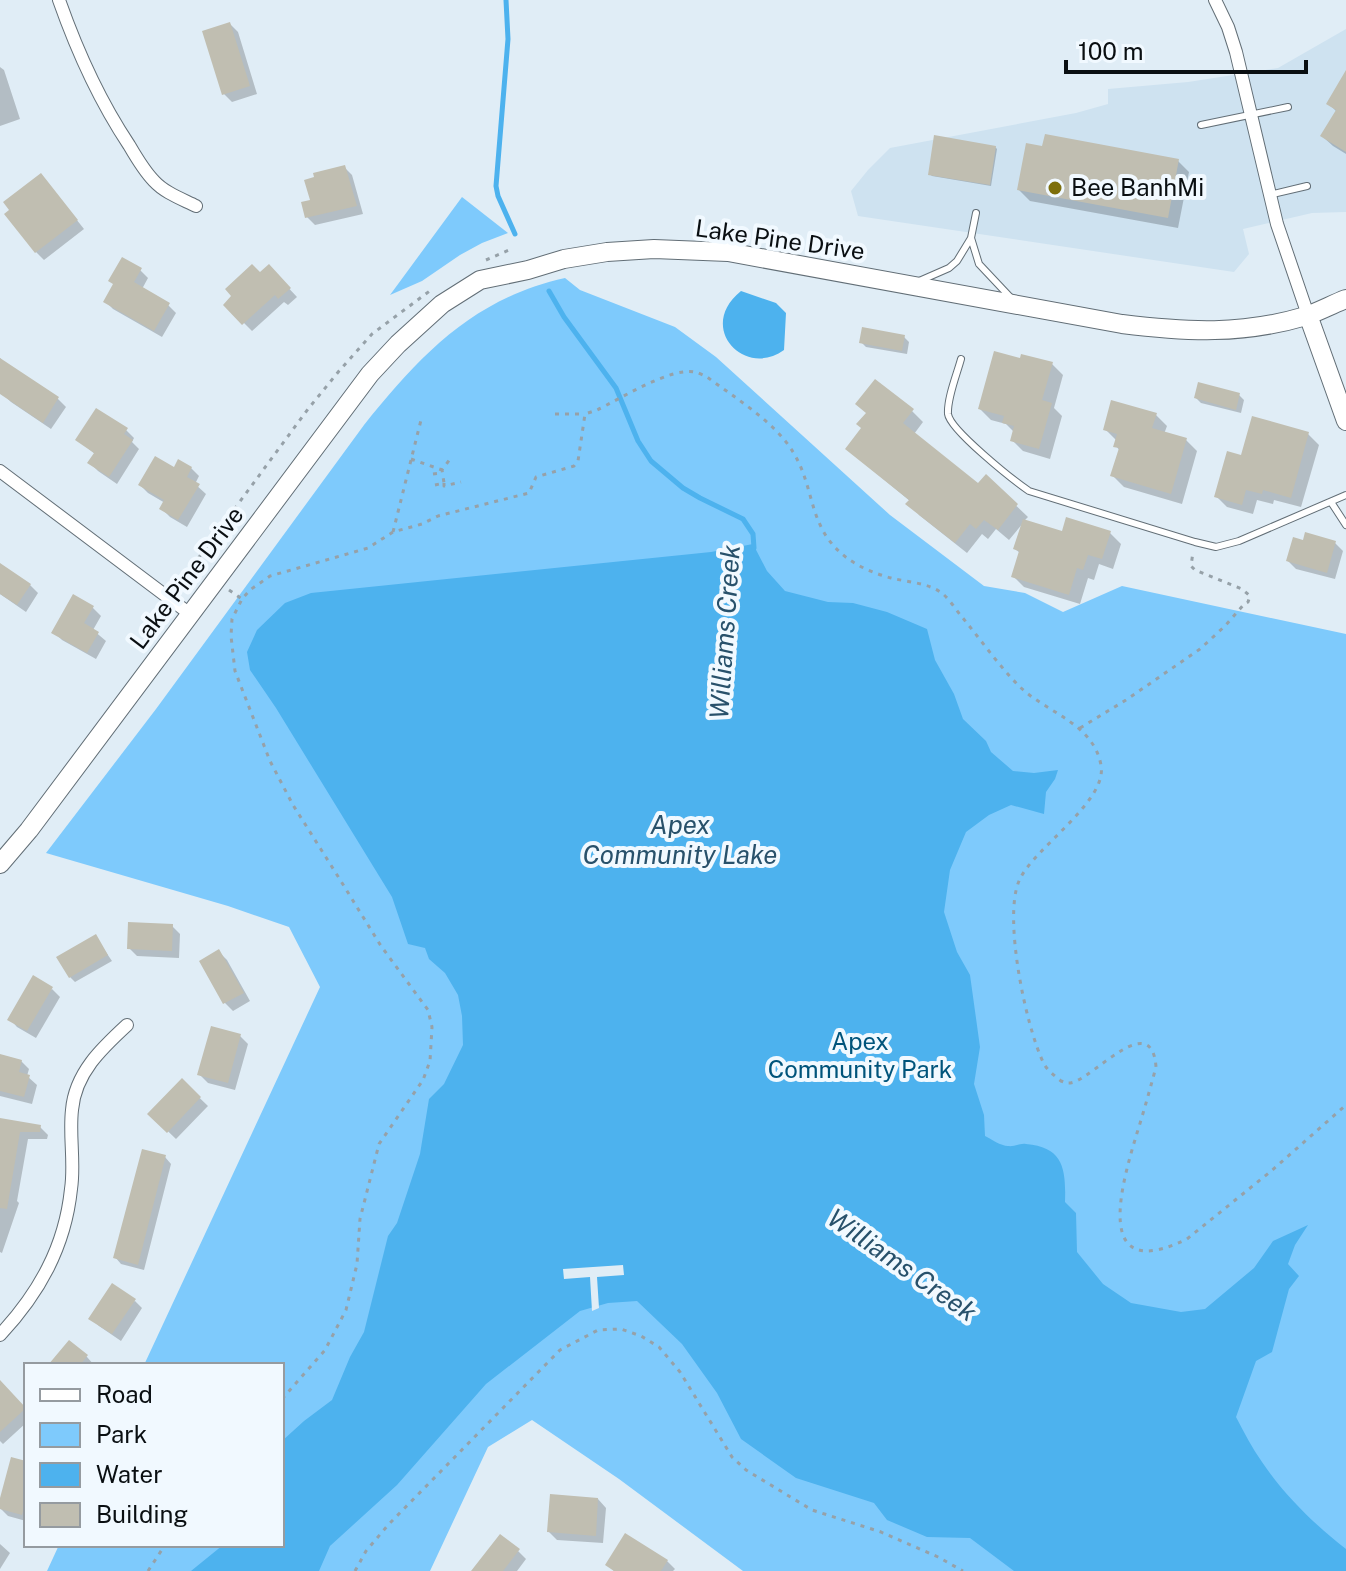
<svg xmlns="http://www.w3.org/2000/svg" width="1346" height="1571" viewBox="0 0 1346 1571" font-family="'Public Sans',sans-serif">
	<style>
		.built { fill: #cee2f0 }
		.green { fill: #7ecafc }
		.water { fill: #4db2ee }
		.pier { fill: #e0edf6 }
		.shadow { fill: #0003 }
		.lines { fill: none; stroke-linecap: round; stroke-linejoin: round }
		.stream { stroke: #4db2ee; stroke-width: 5 }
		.building { fill: #c0beb1 }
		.lane-casing { stroke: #626e76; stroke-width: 8 }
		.street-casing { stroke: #626e76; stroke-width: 14 }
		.secondary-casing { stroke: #626e76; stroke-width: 20 }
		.path { stroke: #96a1a8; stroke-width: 3; stroke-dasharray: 4 6; stroke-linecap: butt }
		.lane { stroke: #fff; stroke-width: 6 }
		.street { stroke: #fff; stroke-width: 12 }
		.secondary { stroke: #fff; stroke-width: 18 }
		.poi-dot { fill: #7d6f0c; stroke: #f1f9ff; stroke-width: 3 }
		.labels { text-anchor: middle; stroke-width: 8; stroke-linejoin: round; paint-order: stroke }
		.poi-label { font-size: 24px; fill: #0a0f12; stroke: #f1f9ff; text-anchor: start }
		.street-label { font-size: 24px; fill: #0a0f12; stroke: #f1f9ff }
		.park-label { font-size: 24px; fill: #00547b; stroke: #f1f9ff }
		.water-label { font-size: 26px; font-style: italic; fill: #28516b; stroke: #f1f9ff }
	</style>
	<rect width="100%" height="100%" fill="#e0edf6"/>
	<path class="built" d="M1346,29v183l-34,1 -69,16 6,25 -15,18 -376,-56 -7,-25 17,-21 22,-22 186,-35 32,-9v-15l80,-7 90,-14z"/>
	<path class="green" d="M462,197l46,36 -26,10 -22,12 -38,26 -32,14z
		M565,278l15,12 95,37 41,30 174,158 94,71 41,7 38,19 59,-26 224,48v937h-603l-124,-92 -87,-59 -44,27 -58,124h-383l12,-26h223v-180h-138l176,-378 -31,-60 -61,-21 -182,-53 110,-144 208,-284c56,-70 110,-127 201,-147z"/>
	<path class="water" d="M741,291l35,12 10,10 -2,37c-40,29 -88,-23 -43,-59z
		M753,544l14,27 18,20 43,11 25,1 34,9 40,17 8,31 19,34 9,25 23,22 5,11 22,19 21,2 24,-3 -3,9 -9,13 -2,22 -33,-9 -22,10 -23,17 -16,38 -6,42 13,40 13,23 10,72 -6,37 10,31 1,21c6,3 16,10 23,10 6,1 12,-3 18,-2 38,3 40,26 39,58l11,11 1,39 26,32 28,19 50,9 24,-3 49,-41 19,-27 35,-16 -13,20 -7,19 11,12 -10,13 -17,63 -16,9 -20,56c8,15 16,31 26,45 23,34 52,62 84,87v22h-332l-44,-33 -43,-1 -40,-17 -13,-17 -78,-25 -55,-39 -24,-46 -35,-49 -45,-43 -29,2 -28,8 -94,73 -89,101 -67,61 -11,25h-128l32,-26h59v-104l22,-20 28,-21 18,-43 14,-25 24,-96 9,-13 23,-69 9,-55 15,-15 19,-39 -1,-29 -4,-21 -13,-22 -16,-14 -4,-11 -17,-4 -16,-47 -116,-189 -26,-38 -3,-18 10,-22 28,-27 26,-10 400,-41z"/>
	<path class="pier" d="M623,1265l1,10 -27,2 2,31 -7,3 -2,-34 -26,2 -1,-10z"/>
	<path class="shadow" d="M230,24l8,8 19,62 -25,8 -8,-8z
		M0,67l4,3 16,49 -20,7z
		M1346,74v80l-13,-8 -11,-10 15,-24 -9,-9z
		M995,147l2,2 -6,37 -59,-10 -2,-2z
		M1178,161l11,11 -11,56 -148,-27 -11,-11z
		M344,167l8,8 11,39 -48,11 -8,-8 6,-16z
		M41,175l43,54 -40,31 -8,-8z
		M269,267l28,30 -9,8 -4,-3 -32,29 -26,-26z
		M140,270l8,8 -6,11 26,16 8,8 -14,24 -49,-28 -8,-8z
		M904,337l5,5 -2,12 -41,-7 -5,-5z
		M0,358l7,7 51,34 8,8 -15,22 -40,-27 -11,-11z
		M1052,364l11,11 -9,33 8,8 -12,43 -27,-8 -11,-11 2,-8 -8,-8 -15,-4 -11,-11z
		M1239,395l5,5 -3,13 -40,-10 -5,-5z
		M912,411l11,11 -9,12 64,52 8,-9 42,40 -4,4 39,12h47l11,11 -8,25 -14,-5 -5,16 -6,-2 -8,26 -56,-17 -11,-11 7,-23 -5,-4 9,-27 -15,18 -13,-11 -8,10 -6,-5 -15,19 -48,-38 -9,-14 -63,-52z
		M1156,415l11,11 -3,8 22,6 11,11 -15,53 -58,-17 -11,-11 7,-25 -4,-5 1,-5 -12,-12z
		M126,430l8,8 -2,4 7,7 -22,35 -19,-13 -8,-8 5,-9 -17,-14z
		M1308,434l11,11 -18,62 -27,-7 -1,4 -16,-4 -4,14 -26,-7 -11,-11 27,-39z
		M191,468l8,8 -4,8 11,10 -19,33 -17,-10 -8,-8 3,-6 -17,-10 -8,-8 35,-16z
		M1335,543l8,8 -8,28 -39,-10 -8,-8z
		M0,565l30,20 8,8 -12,19 -26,-18z
		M74,597l19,11 8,8 -8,14 13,11 -10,18 -34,-19 -8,-8z
		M172,926l8,8 -1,24 -42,-2 -8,-8z
		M95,936l17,25 -37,21 -5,-5z
		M219,952l8,8 23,41 -17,10 -8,-8 -23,-42z
		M52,989l8,8 -24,41 -19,-11 -7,-8z
		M240,1036l8,8 -13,46 -27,-7 -8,-8z
		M0,1056l21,5 8,8 -2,7 10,9 -5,19 -32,-8z
		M182,1081l26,25 -32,33 -26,-25z
		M0,1120l40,7 8,8 -1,4h-19l-11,62 2,2 -17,50 -2,-1z
		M165,1157l6,7 -27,106 -23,-6 -6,-7z
		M135,1301l7,7 -21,33 -22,-15 -8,-8z
		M70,1342l17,15 7,8h-44z
		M5,1389l21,21v13l-23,21 -3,-3v-48z
		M26,1463v58l-18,-5 -8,-8z
		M598,1499l8,9 -3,35 -46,-3 -8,-8z
		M0,1544l10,9 -10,16z
		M518,1551l8,8 -9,12h-44z
		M667,1561l8,8 -2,2h-59l-6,-6z"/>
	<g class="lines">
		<path class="stream" d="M506,0l2,39 -12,147 2,10 17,38
			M549,291l15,26 52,71 22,53 13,20 32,27 17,10 43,21 10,15 1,14"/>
	</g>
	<path class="building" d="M230,22l20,64 -28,9 -20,-64z
		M1346,70v82l-26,-16 16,-26 -10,-6z
		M1045,134l134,25 -11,59 -151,-28 9,-47 16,3z
		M934,135l62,11 -6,39 -62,-10z
		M345,165l12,41 -52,12 -4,-16 9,-2 -6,-20 10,-3 -1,-4z
		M41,173l37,47 -43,33 -31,-39 5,-4 -6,-8z
		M122,257l20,11 -8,14 36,21 -16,28 -51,-29 10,-18 -5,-3z
		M252,264l8,8 9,-8 22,24 -13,11 -3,-4 -33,30 -19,-20 8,-9 -6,-7z
		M862,327l43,8 -3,16 -43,-8z
		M994,351l26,7 1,-4 32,8 -11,38 10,3 -13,46 -29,-8 4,-15 -12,-3 2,-7 -26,-7z
		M0,358l59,39 -16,26 -43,-29z
		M875,379l39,30 -11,14 75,60 8,-9 32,30 -20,26 -14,-10 -8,9 -6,-5 -15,19 -50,-39 4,-4 -64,-51 16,-21 -5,-4 10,-11 -11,-9z
		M1198,382l42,11 -4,17 -42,-12z
		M1111,400l46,13 -5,15 35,10 -16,56 -61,-18 9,-28 -6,-1 4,-13 -14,-4z
		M96,408l32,20 -4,6 9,6 -24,37 -22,-14 7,-10 -19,-13z
		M1252,416l57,16 -18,66 -28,-8 -1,4 -16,-4 -4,15 -28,-8 13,-46 14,4z
		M155,456l19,11 4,-8 14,8 -5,10 13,7 -22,36 -19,-11 5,-9 -26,-15z
		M1066,517l45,14 -9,28 -14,-4 -5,15 -6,-2 -8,27 -58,-18 8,-26 -6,-2 10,-30 39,12z
		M1305,532l31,9 -9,32 -41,-12 7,-24 10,3z
		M0,563l31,21 -14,21 -17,-11z
		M73,594l21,12 -10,17 15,9 -12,21 -36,-20z
		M128,922l45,2 -1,27 -45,-2z
		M96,934l12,21 -39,23 -13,-21z
		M219,949l25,44 -21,11 -24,-43z
		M33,975l20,12 -26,44 -20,-11z
		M211,1026l30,8 -13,49 -31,-8z
		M0,1054l22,6 -3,12 11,3 -6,22 -24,-6z
		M182,1078l19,19 -34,36 -20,-19z
		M0,1118l41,7 -1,7h-20l-13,77 -7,-1z
		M142,1149l24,6 -28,110 -25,-7z
		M112,1283l24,16 -24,35 -24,-15z
		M69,1340l19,15 -8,10h-32z
		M0,1380l26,28 -26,24z
		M11,1457l15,4v39l-4,15 -22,-6v-11z
		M550,1494l48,4 -2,38 -49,-4z
		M625,1533l43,27 -7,11h-47l-9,-6z
		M500,1534l20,15 -17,22h-32z"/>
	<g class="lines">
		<g class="lane-casing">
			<path id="lane" d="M1201,125l87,-18
				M1269,195l38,-9
				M976,213l-5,25 8,26 32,34
				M917,282l32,-14 8,-7 14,-23
				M961,359c-4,15 -14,39 -13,55 2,16 65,66 81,77l166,51 21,5 23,-6 107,-46
				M1331,502l15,23"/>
		</g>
		<g class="street-casing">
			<path id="street" d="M59,0c18,51 40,100 70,145 7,12 15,26 25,36 11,12 28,18 42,25
				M1215,0l13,27 8,25 41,172 31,91
				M0,471l190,143
				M0,1335c39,-42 65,-88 71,-146 4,-26 -2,-53 1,-79 3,-37 30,-62 55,-85"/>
		</g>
		<g class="secondary-casing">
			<path id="secondary" d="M1308,315l38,106
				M0,864l29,-34 341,-456 28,-30 44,-40 38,-24 48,-10 36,-11 43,-7 47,-3 74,3 394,72c65,8 120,11 184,-8 14,-5 27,-12 40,-17"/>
		</g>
		<path class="path" d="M486,260l23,-10
			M555,414h30
			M411,459l31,11
			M433,474l9,-1
			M444,483v3l17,-4
			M435,485l9,-2 -2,-13 8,-11
			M393,532l28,-112
			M185,572l9,-8 114,-155 31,-38 33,-37 59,-44
			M229,590l13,9
			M1080,728l46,-28 74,-51 25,-23 20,-23 3,-1 2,-6 -8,-7 -47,-19 -4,-4 2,-14
			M282,1399l43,-49 21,-40 11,-46 3,-45 19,-75 44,-64 7,-19 2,-34 -4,-17 -47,-64 -42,-68 -46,-73 -23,-44 -35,-90 -4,-35 1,-17 10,-20 8,-9 20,-14 98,-28 25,-16 29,-8 16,-8 91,-23 7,-16 38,-11 4,-5 7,-47 12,-4c23,-11 73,-43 98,-38 2,0 10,4 12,5 27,20 69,46 86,75 23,37 14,76 54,106 12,9 29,16 44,20 16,4 39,5 52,16 7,6 13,16 19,23 19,23 37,49 58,70 27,26 73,36 81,78 7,37 -69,84 -82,116 -16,37 7,147 25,183 4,7 11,12 17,17 5,2 7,3 13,1 23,-8 78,-72 82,-15 -6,22 -12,44 -19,66 -15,50 -46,153 50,106l83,-67 76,-67
			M148,1571l17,-26
			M355,1571l11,-20 23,-27 171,-174 38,-20 23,-1 20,7 18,11 21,25 52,85 14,13 66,40 69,22 57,25 25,14"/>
		<use href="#lane" class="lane"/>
		<use href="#street" class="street"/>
		<use href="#secondary" class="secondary"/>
	</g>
	<circle class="poi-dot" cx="1055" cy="188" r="8"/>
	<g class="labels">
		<g class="poi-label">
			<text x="1071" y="196">Bee BanhMi</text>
		</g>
		<g class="street-label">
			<text transform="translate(780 240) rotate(8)" y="8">Lake Pine Drive</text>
			<text transform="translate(187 578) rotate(-53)" y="8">Lake Pine Drive</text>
		</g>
		<g class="park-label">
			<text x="860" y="1050">Apex<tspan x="860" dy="28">Community Park</tspan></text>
		</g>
		<g class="water-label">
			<text transform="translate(725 632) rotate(-86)" y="9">Williams Creek</text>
			<text x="680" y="834">Apex<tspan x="680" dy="30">Community Lake</tspan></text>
			<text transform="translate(902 1265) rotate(35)" y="9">Williams Creek</text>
		</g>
	</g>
	<rect x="24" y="1363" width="260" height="184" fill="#f1f9ff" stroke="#959ba0" stroke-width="2"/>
	<rect x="40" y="1389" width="40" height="12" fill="#ffffff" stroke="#959ba0" stroke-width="2"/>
	<text x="96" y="1403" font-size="24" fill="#0a0f12">Road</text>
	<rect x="40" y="1423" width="40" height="24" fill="#7ecafc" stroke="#959ba0" stroke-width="2"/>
	<text x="96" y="1443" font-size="24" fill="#0a0f12">Park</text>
	<rect x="40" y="1463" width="40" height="24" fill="#4db2ee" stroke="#959ba0" stroke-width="2"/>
	<text x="96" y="1483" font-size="24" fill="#0a0f12">Water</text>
	<rect x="40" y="1503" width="40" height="24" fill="#c0beb1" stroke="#959ba0" stroke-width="2"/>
	<text x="96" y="1523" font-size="24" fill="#0a0f12">Building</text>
	<path d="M1066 60v12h240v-12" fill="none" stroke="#0a0f12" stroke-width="4"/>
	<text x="1078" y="60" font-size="24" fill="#0a0f12" stroke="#f1f9ff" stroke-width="6" paint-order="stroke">100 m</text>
</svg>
